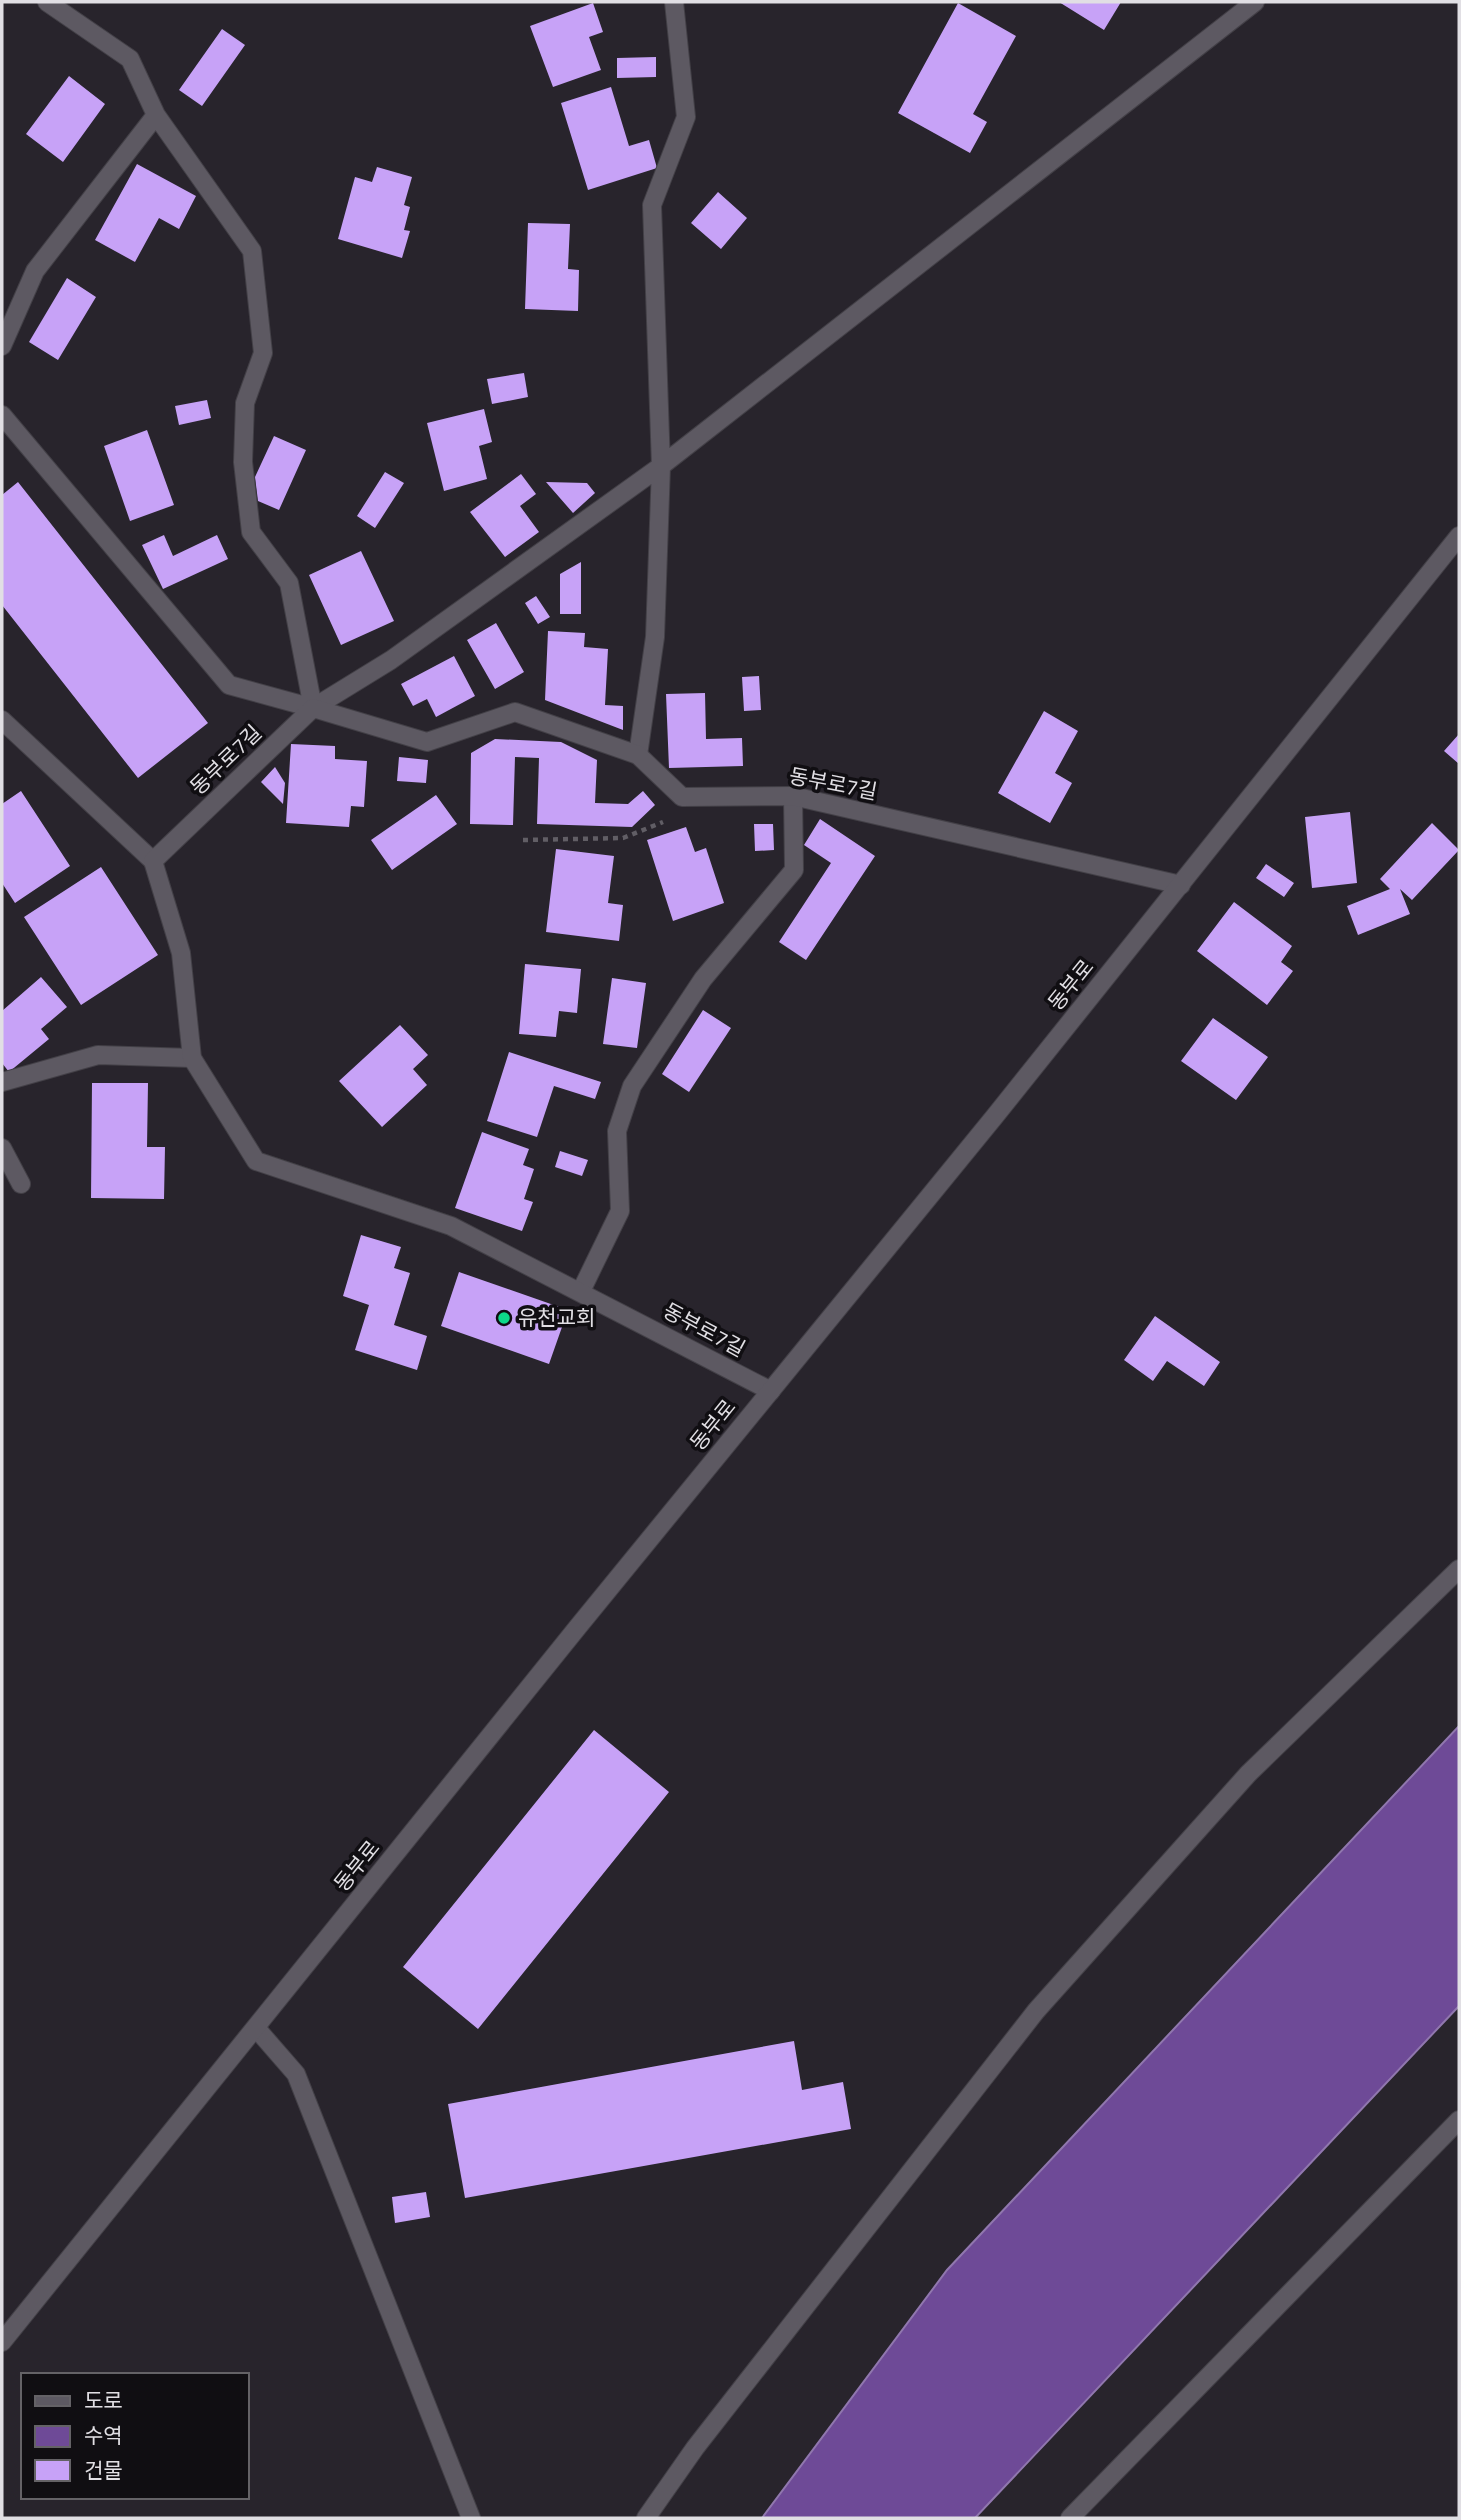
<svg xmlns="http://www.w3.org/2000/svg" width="1461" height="2520" viewBox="0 0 1461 2520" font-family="'Titillium Web','Noto Sans KR',sans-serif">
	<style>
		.water { fill: #6e4a97; stroke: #9077ae; stroke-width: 2 }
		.building { fill: #c7a2f7 }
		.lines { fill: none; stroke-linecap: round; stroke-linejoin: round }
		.service-casing { stroke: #434047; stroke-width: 20 }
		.minor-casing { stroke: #434047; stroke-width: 20 }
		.tertiary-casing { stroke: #434047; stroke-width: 20 }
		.path { stroke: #615e65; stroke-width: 4.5; stroke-dasharray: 5 5; stroke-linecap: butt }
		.service { stroke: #5d5962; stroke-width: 18 }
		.minor { stroke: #5d5962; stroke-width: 18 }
		.tertiary { stroke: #5d5962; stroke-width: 18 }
		.poi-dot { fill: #0dd98a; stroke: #100e12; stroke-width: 2.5 }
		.labels { text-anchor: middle; stroke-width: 7; stroke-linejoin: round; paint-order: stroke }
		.street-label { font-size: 21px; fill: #e1dfe4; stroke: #100e12 }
		.poi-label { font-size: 21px; fill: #e1dfe4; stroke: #100e12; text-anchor: start }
	</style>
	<rect width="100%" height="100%" fill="#28242c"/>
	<path class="water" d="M1459,1726v280l-484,512h-213l185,-248z"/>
	<path class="building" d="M1059,2h62l-17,28z
		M593,3l10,29 -14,5 12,33 -48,17 -23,-61z
		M958,3l58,33 -43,78 14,8 -17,31 -72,-40z
		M222,29l23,16 -43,61 -23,-16z
		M656,57v20l-39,1v-20z
		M69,76l36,28 -42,58 -37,-28z
		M611,87l18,59 20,-6 8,28 -69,22 -27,-87z
		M137,164l59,32 -17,33 -20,-11 -24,44 -40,-22z
		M377,167l35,10 -8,28 6,2 -6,23 6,1 -8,27 -64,-19 17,-62 17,5z
		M718,192l29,26 -26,31 -30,-26z
		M528,223l42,1 -2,45 11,1 -1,41 -53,-2z
		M67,278l29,19 -38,63 -29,-18z
		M524,373l4,24 -36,7 -5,-25z
		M207,400l4,18 -32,7 -4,-19z
		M484,409l8,33 -13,4 8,33 -43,12 -17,-68z
		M147,430l27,75 -44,16 -26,-75z
		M274,436l32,14 -27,60 -21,-9 -3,-24z
		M385,472l19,11 -29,45 -18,-12z
		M521,474l15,20 -16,12 19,26 -34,25 -35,-45z
		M18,482l190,241 -70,55 -136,-173v-110z
		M546,482l41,1 8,10 -22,20z
		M164,535l9,21 44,-21 11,24 -65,30 -21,-44z
		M361,551l33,70 -53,24 -32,-70z
		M581,562v52h-21v-40z
		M536,596l14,21 -12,7 -13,-21z
		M496,623l28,49 -29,17 -28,-49z
		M548,631l37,2 -1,14 24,2 -3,56 18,1v24l-78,-30z
		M454,656l21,40 -39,21 -9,-18 -14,7 -12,-22z
		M759,676l2,34 -17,1 -2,-34z
		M705,693l1,46 36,-1 1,28 -74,2 -3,-74z
		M1044,711l34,20 -23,42 17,10 -22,40 -52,-30z
		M1459,734v30l-15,-13z
		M495,739l66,3 36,18 -2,43 33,1 15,-13 12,14 -23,22 -95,-3 2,-66 -24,-1 -2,68 -43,-1 1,-71z
		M291,744l44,2v13l32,2 -3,46 -13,-1 -2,21 -63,-4z
		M399,757l29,3 -2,23 -29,-2z
		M275,767l10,16 -2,21 -22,-22z
		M21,791l49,75 -55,37 -13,-20v-79z
		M436,795l21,29 -65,46 -21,-30z
		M1350,812l7,71 -45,5 -7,-71z
		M820,819l55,37 -69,104 -27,-18 52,-79 -27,-18z
		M1432,823l27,27 -47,50 -12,-11 10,25 -52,21 -11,-29 43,-17 -10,-10z
		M754,824h19l1,26 -19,1z
		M686,827l9,25 11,-4 18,55 -51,18 -26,-81z
		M556,849l58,7 -6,47 15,2 -4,36 -73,-9z
		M1266,864l28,19 -10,14 -28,-19z
		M101,867l57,88 -77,50 -57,-88z
		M1234,902l58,44 -11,16 12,9 -26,34 -70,-54z
		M525,964l56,5 -4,44 -18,-2 -3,26 -37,-3z
		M41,977l26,30 -26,22 8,10 -40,33 -7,-9v-52z
		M612,978l34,5 -9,65 -34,-4z
		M703,1010l28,18 -42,64 -27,-18z
		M1213,1018l55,39 -32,43 -55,-39z
		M400,1025l28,30 -15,14 14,16 -45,42 -43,-46z
		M509,1052l92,30 -6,17 -41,-13 -17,51 -50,-16z
		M92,1083h56l-1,64h18l-1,52 -73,-1z
		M482,1132l47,17 -6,16 11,4 -10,30 9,3 -11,29 -67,-23z
		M560,1151l28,9 -6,16 -27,-9z
		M361,1235l40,12 -7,21 16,5 -16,52 33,11 -10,34 -62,-20 14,-45 -26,-9z
		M459,1272l109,38 -19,54 -108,-38z
		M1155,1316l65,46 -16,24 -37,-25 -14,20 -29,-21z
		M594,1730l75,62 -191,237 -75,-62z
		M794,2041l8,49 41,-8 8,47 -386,69 -17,-94z
		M426,2192l4,25 -35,6 -3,-26z"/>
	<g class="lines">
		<g class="service-casing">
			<path id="service" d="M47,2l83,57 26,56 96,136 11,102 -18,50 -2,59 8,70 38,51 24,125
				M2,346l33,-75 121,-156
				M2,415l227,270 84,23 78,-48 270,-194 594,-464
				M2,720l151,141
				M638,755l17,-118 6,-171 -9,-261 34,-88 -12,-115
				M2,1082l96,-27 94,3
				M2,1148l19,36
				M581,1291l39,-80 -3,-80 15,-45 71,-107 91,-109 -1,-74
				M256,2028l40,46 175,444
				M646,2518l49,-70 341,-437 212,-237 211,-205
				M1070,2518l389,-398"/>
		</g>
		<g class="minor-casing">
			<path id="minor" d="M771,1391l-320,-165 -195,-65 -64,-103 -11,-105 -28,-92 160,-153 114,34 88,-30 123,43 44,42 111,-1 388,89"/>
		</g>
		<g class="tertiary-casing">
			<path id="tertiary" d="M2,2342l575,-714 418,-512 464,-580"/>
		</g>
		<path class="path" d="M523,840l100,-2 40,-16"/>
		<use href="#service" class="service"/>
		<use href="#minor" class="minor"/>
		<use href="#tertiary" class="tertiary"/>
	</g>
	<circle class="poi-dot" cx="504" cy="1318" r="7"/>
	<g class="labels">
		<g class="street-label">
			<text transform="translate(226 760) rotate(-44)" y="7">동부로7길</text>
			<text transform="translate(833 784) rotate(11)" y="7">동부로7길</text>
			<text transform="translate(1071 985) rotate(-51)" y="7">동부로</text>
			<text transform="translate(704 1330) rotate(28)" y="7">동부로7길</text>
			<text transform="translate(713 1425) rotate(-51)" y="7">동부로</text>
			<text transform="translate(357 1866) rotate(-51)" y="7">동부로</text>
		</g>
		<g class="poi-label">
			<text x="518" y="1325">유천교회</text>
		</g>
	</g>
	<rect width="1461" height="2520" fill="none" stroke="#e1dfe4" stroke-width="7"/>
	<rect x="21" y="2373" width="228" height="126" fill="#100e12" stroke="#646266" stroke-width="2"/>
	<rect x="35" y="2396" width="35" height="10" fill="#5d5962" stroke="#646266" stroke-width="2"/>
	<text x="84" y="2408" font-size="21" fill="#e1dfe4">도로</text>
	<rect x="35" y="2426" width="35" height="21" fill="#6e4a97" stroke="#646266" stroke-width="2"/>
	<text x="84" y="2443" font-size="21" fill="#e1dfe4">수역</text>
	<rect x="35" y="2460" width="35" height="21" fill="#c7a2f7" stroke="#646266" stroke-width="2"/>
	<text x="84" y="2478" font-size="21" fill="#e1dfe4">건물</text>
</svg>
